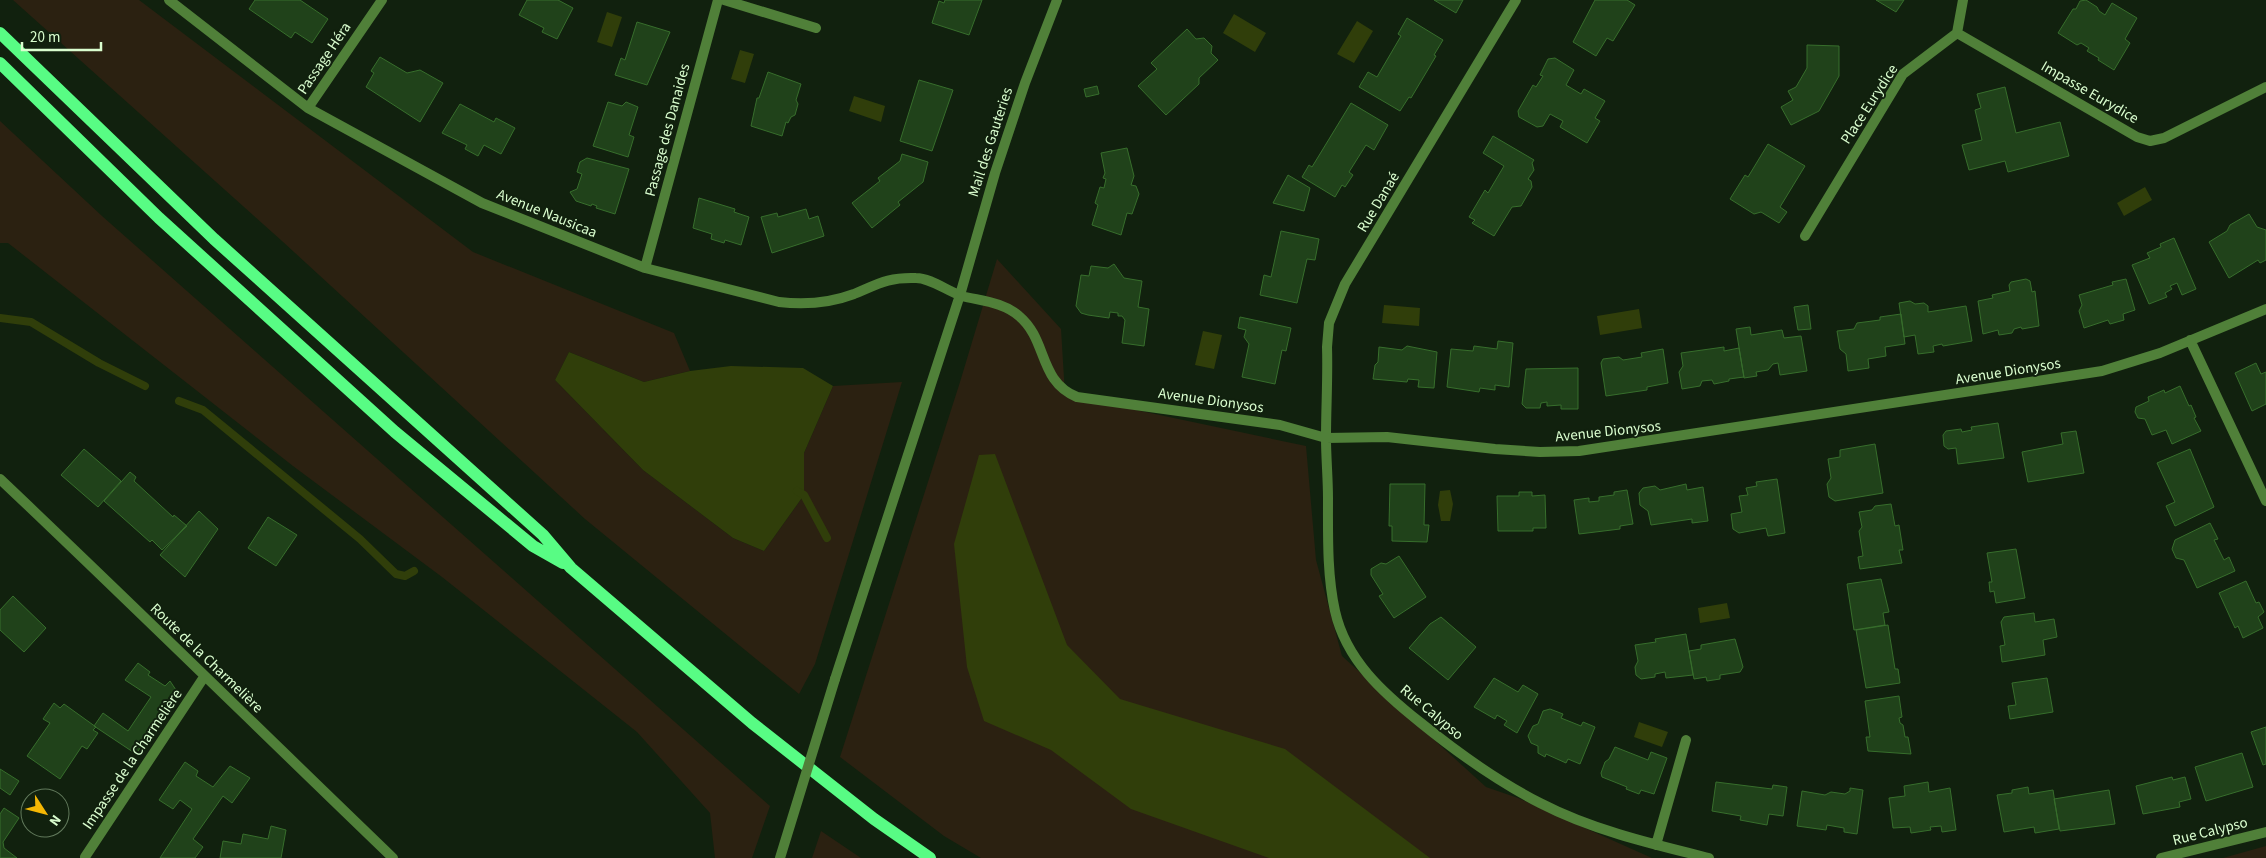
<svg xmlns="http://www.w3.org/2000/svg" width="2266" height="858" viewBox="0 0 2266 858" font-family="'Source Sans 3',sans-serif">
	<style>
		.green { fill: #2b2111 }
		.water { fill: #303e0a }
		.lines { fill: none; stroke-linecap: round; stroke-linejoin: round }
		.stream { stroke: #303e0a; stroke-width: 8 }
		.building { fill: #20421a; stroke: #376e2c }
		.street { stroke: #508039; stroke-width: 10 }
		.primary { stroke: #58fc84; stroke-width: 12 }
		.street-bridge { stroke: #508039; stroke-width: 10 }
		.labels { text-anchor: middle; stroke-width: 4; stroke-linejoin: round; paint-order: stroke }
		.street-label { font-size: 15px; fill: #dafecf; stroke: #11210e }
	</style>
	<rect width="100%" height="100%" fill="#11210e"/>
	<path class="green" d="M13,0h126l334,252 201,81 16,38 -46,11 -75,-30 -14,28 88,90 90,68 31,13 40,-56v-42l29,-67 69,-4 -87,282 -16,30 -214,-175 -303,-278z
		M0,121l102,95 668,590 -18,52h-37l-5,-45 -73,-81 -195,-155 -149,-111 -285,-223h-8z
		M997,259l64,70 4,66 241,51 10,114 26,96 144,131 32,11 134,60h-671l-37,-22 -104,-79 120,-375z
		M821,831l40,27h-49z
		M2266,846v12h-43z"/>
	<path class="water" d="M607,12l15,5 -10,30 -15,-5z
		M1234,14l32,19 -11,19 -32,-19z
		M1357,21l16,10 -19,32 -17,-9z
		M740,50l14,4 -9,29 -14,-4z
		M854,96l31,10 -4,16 -32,-11z
		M2145,187l7,13 -28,16 -7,-13z
		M1384,305l36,3 -1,18 -37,-3z
		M1639,309l3,19 -42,7 -3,-19z
		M1203,331l19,4 -8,34 -19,-4z
		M569,352l75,30 46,-11 41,-5 72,2 30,18 -29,67v42l-40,56 -31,-13 -90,-68 -88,-90z
		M995,454l72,191 53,54 165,50 145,109h-161l-138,-49 -80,-59 -67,-29 -17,-54 -13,-123 25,-89z
		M1450,490l3,14 -3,17h-9l-3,-16 2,-14z
		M1727,603l3,15 -30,5 -2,-15z
		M1639,722l29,10 -6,15 -28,-10z"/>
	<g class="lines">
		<path class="stream" d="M0,318l31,4 68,41 46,23
			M179,401l24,9 157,129 36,35 9,2 9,-5
			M797,491l7,4 23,43"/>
	</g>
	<path class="building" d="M255,0h45l28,19 -16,24 -17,-11 -4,6 -42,-29z
		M527,0h31l15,8 -16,31 -15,-7 2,-4 -25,-13z
		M945,0h37l-13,35 -37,-12 7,-22 5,2z
		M1434,0h29l-7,13z
		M1595,0h32l8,5 -22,36 -6,-3 -11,18 -23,-14z
		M1876,0h28l-8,12z
		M2086,0l11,7 2,4 6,4 7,-12 25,15 -12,21 5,4 -16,27 -16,-10 1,-2 -12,-7 2,-3 -8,-5 -4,2 -19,-12 15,-24h3l4,-8z
		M1407,18l36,22 -9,15 2,1 -25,42 -2,-1 -9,14 -41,-24 9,-15 9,5 24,-41 -3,-2z
		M637,22l33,10 -23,53 -32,-10 6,-17 4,2z
		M1187,29l9,10 8,-1 8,8 -1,7 7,7 -19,18v6l-33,31 -28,-29 19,-17 -6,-6z
		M1807,45l32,1v30l-20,35 -28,14 -10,-18 12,-7 -5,-9 8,-4 11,-19z
		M380,57l27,16 13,-3 23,13 -23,39 -54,-35 8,-14 -3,-2z
		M1555,58l19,12 -8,15 15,9 3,-5 21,12 -10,17 5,3 -13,22 -27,-16 3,-6 -13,-7 -7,12 -6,1 -18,-10 -1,-6 15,-26 3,2 7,-11 -3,-1 8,-16z
		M768,72l33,12 -5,16 2,4 -3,11 -4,2 -3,6 -2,-1 -4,14 -31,-10 6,-28h2z
		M919,80l34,10 -21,61 -32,-10z
		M1097,86l2,8 -13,3 -2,-8z
		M2005,87l11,46 44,-11 9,34 -61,16 -3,-11 -36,9 -7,-25 20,-5 -7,-30 6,-2 -4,-14z
		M608,102l14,4 4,-4 12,5 -9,28 5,2 -6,20 -35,-11z
		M1351,103l37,22 -14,25 -8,-5 -17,27 4,3 -8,12 -3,-2 -7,12 -33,-20 7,-12 3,2z
		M460,104l34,18 2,-4 19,10 -14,26 -17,-9 -6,11 -13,-7 2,-4 -25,-12z
		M1493,136l41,24 -2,3 2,7 -6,9 3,2 1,6 -11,19 -9,1 -18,29 -22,-13 3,-3 -6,-3 16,-27 3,3 16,-27 -21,-13z
		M1768,144l37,22 -25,41 7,5 -8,11 -18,-11 -7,2 -24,-15 15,-24 3,2z
		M1127,148l7,28 -3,9 5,1 3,8 -7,20 -5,-1 -6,22 -29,-10 6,-20 -3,-2 5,-16 4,1 2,-9 -3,-1 2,-5 -4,-20z
		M902,154l26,8 -5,20 -25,20 2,3 -28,23 -20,-25 28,-22 -2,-3 22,-17z
		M587,158l42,11 -14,45 -19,-6 1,-2 -5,-2 -1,2 -15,-5 -6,-9 7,-3 5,-15 -5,-2 3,-10z
		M1288,175l22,13 -6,23 -31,-8z
		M699,198l36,11 -1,3 15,5 -8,28 -16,-5 -1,3 -13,-4 1,-5 -19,-6z
		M806,209l3,10 9,-3 6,20 -52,17 -11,-36 16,-4 1,4z
		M2249,214l8,13 9,3v30l-6,3 -2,-3 -29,18 -20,-36 18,-11 3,-6z
		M1281,231l38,8 -4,21 -8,-1 -10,44 -37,-8 4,-20 7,2z
		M2174,238l22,51 -14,6 -5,-12 -7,3 2,3 -7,4 2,4 -18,7 -17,-39 18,-7 -3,-5 14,-6 -1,-3z
		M1114,264l10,14 18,3 -4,26 11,2 -5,37 -22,-3 3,-23 -3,-4h-4v-3l-8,-1 -1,6 -21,-3 -7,-2 -5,-7 5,-31 8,1 2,-10 17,2z
		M2026,279l4,2 2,11 3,-1 4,35 -17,3 -1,-2 -7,2 -2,4 -13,2 -1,-5 -15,4 -5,-33 15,-3 -1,-3 18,-4 -1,-6 2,-3z
		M2126,279l9,31 -12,4 1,6 -14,4 -2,-4 -24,8 -5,-17 3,-6 -3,-10 34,-10 -1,-3z
		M1910,301l5,3 9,-1 4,3v6l38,-6 6,35 -29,5 -1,-2 -9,2 1,6 -16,2 -3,-19 -11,2 -5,-34z
		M1808,305l3,24 -13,1 -4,-23z
		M1901,314l4,30 -20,3 1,9 -18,3 1,9 -21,3 -2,-17 -6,-5 -3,-18 17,-2 3,-6 23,-3v-3z
		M1240,317l51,11 -5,23 -4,-1 -7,34 -33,-7 7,-33 -5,-7 2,-7 -8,-2z
		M1750,327l1,8 31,-5 2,8 17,-2 6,35 -27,4 -2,-12 -5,1 -5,6 -12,2 1,4 -13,2 -8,-49z
		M1498,341l15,2 -4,44 -14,-2v5l-15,-2 -1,4 -32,-5 4,-38 22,2 1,-5 23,3z
		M1407,346l30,6 -3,36 -16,-1 1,-7 -11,-1 -1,3 -34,-3 2,-14 3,-3 1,-15 23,3z
		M1724,347v4l15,-3 5,29 -15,2v2l-15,3 -2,-4 -10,1 -2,5 -18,3 -3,-17 4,-6 -2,-13z
		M1663,349l5,34 -21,4v3l-41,6 -5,-33 2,-4 16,-2 4,3 19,-3 -1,-4z
		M2256,363l5,11 5,-2v32l-14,7 -17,-38z
		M1578,368v41h-17v-4l-14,1v-4l-6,1 -1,5h-14l-4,-4 4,-35z
		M2180,386l9,20 2,-1 5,12 -2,1 7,13 -29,13 -6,-14 -14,5 -7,-16 -7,-1 -3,-6 1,-5 13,-6 -1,-4 16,-7 1,3z
		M1998,423l6,35 -46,6 -2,-16 -8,1 -4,-3 -1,-11 3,-4 15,-2 1,3 10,-2 -1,-3z
		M2076,431l8,42 -56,9 -6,-30 41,-8 -2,-11z
		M1875,444l8,49 -48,8 -6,-4 -2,-13 4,-6 -3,-19 12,-2v-7z
		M84,449l37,32 -23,26 -37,-32z
		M2190,449l24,58 -39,19 -9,-20 9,-4 -18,-39z
		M130,472l6,5 -2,4 39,36 1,-2 13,11 -25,24 -10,-10 -2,2 -46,-41z
		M1777,479l8,54 -17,3 -2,-8 -27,5 -6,-4 -2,-15 11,-2 -3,-16 9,-1 -2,-7 11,-2 -1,-4z
		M1390,484h35l-1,41h5l-2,17 -35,-1v-15h-3z
		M1686,484l1,6 16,-3 5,34 -16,2v-4l-41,6 -3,-14 -8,-6 -1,-12 4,-5 12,-2 5,4z
		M1627,490l6,34 -13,2v3l-41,5 -5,-34 15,-2v4l10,-1v-4l15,-2v-3z
		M1519,492h13v4l13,-1 1,33h-13v3h-35l-1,-35h22z
		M1891,504l4,22 4,-1 4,25h-4l3,13 -42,6 -2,-12 5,-1 -4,-25 3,-4 -3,-15 13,-2 3,-4z
		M199,511l19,18 -33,48 -25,-22z
		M268,517l29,18 -21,31 -28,-18z
		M2210,523l8,16 -4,1 10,20 5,-3 6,14 -38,17 -13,-28 -8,-2 -4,-9 3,-9z
		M2016,549l9,49 -29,5 -2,-12 -4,1 -1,-10h3l-5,-29z
		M1399,556l27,41 -32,21 -15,-22 4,-2 -12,-19v-6l10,-6 5,1z
		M1881,579l8,33 -6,1 2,12 -31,5 -7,-46z
		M2246,581l10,22 3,-1 5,10 -6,5 5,11 -20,10 -5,-12 -3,2 -16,-35z
		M13,596l33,32 -22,24 -24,-22v-20z
		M2034,613l1,9 19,-3 3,18 -14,3 2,15 -43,7 -2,-16 5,-1 -4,-23 3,-5z
		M1441,617l35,30 -28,33 -39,-32 21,-24z
		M1888,625l7,44h3l2,14 -34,5 -10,-58z
		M1686,634l7,41 -27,3 -1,-6 -10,2v3l-14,2 -5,-4 -1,-8 3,-6 -3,-16 21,-3 -1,-3z
		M1735,639l8,28 -3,5 -20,3v4l-13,2 -1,-4 -12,2 -5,-28 12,-2v-4z
		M138,663l12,9 -2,3 17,11 5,-5 8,12 -42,61 -42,-28 9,-13 25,18 23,-34 -26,-17z
		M1494,678l24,14 5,-7 15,9 -21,39 -13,-8 3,-4 -10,-6 -2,4 -21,-12z
		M2047,678l6,34 -43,7 -2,-13 8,-1 -4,-22z
		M1899,696l3,21 -3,1 1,5 3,2 2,12h3l3,17 -43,-3 -2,-14h4l-5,-36z
		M54,703l6,5 4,-4 32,23 -3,3 5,3 -11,16 -5,-3 -22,33 -33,-23 23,-33 -7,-4z
		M1550,709l13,5 -2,4 20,8 2,-4 12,5 -15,37 -12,-5 -2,4 -20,-9 -1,3 -7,-4v-7l-7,-3 -3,-7 5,-10 5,-2 5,-13z
		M2266,727v37l-3,1 -12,-33z
		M1615,747l33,13 3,-8 16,6 -13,36 -13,-4 -2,4 -13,-5 1,-2 -25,-10 -1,-4 4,-11 4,-3z
		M2242,753l11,34 -47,14 -11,-34z
		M185,762l13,9 -2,5 17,11 17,-21 20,12 -18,25 -9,-7 -30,43 10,8 -8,11h-35l32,-49 -12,-9 -7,9 -14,-9z
		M0,769l19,12 -9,14 -10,-7z
		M2172,777l1,3 12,-3 6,22 -12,3 1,5 -37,7 -7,-28z
		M1716,782l56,7 1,-4 14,2 -4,29 -14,-2 -2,11 -27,-5 1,-4 -29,-5z
		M1928,782l1,10 21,-4 6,42 -14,2 -1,-6 -11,1 1,3 -20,3 -1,-6 -17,1 -4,-30 16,-2 -1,-10z
		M2028,787l1,7 24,-4 6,39 -24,4 -1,-6 -30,5 -7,-37 15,-2v-3z
		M1850,788l13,2 -6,44 -13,-2v-4l-17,-3 -1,5 -29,-4 5,-35 23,4 6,-3 14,2 5,-3z
		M2109,790l6,34 -55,7 -6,-32z
		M4,808l15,10 -16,24 1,6 13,10h-17v-44z
		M271,826l15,4 -5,28h-61l3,-17 18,3 2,-10 25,5z"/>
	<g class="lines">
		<path class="street" d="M169,0l139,108 174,95 163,65 134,34c25,3 51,1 75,-8 24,-10 34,-17 62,-16 15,0 31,13 46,18 19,5 41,6 57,20 29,24 19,65 58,81l203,28 46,13 61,-1 108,12 45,3 39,-1 523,-80 58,-18 106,-44
			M724,0l92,28
			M1516,0l-171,284 -16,39 -2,24c1,30 -1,60 -1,91 0,20 2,40 2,60 0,38 -1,77 7,113 11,49 48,82 86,112 37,30 76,58 119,80 52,27 112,41 169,55
			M1957,33l180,104 13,4 14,-3 102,-51
			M308,108l74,-108
			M1805,236l98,-162 54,-41 6,-33
			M645,268l73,-268
			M2190,340l76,161
			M0,479c132,125 262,253 393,379
			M835,679l125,-384 35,-122 30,-90 32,-83
			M1656,845l30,-105
			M85,857l119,-180
			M2161,858l105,-26"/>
		<path class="primary" d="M0,33l214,206 329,296 28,33 181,155 122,96 56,39
			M0,63l159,155 236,214 138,114 30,17"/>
		<path class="street-bridge" d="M780,858l55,-179"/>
	</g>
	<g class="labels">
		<g class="street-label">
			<text transform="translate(324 58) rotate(-56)" y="5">Passage Héra</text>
			<text transform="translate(2090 92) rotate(30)" y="5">Impasse Eurydice</text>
			<text transform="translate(1869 104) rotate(-57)" y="5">Place Eurydice</text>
			<text transform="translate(667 130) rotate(-75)" y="5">Passage des Danaides</text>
			<text transform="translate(990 142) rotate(-72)" y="5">Mail des Gauteries</text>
			<text transform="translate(1378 202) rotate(-59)" y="5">Rue Danaé</text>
			<text transform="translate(547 213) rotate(22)" y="5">Avenue Nausicaa</text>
			<text transform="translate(2008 371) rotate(-9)" y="5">Avenue Dionysos</text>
			<text transform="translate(1211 400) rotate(8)" y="5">Avenue Dionysos</text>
			<text transform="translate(1608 431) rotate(-6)" y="5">Avenue Dionysos</text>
			<text transform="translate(207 658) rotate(44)" y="5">Route de la Charmelière</text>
			<text transform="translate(1432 712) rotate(40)" y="5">Rue Calypso</text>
			<text transform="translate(132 759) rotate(-56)" y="5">Impasse de la Charmelière</text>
			<text transform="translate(2210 831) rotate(-14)" y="5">Rue Calypso</text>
		</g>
	</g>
	<g transform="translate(45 813) rotate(126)"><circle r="24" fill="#11210e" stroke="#61795b"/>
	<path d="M0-4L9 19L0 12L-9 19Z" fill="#f5b704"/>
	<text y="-8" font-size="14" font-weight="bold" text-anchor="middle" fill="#dafecf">N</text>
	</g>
	<path d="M22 42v8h79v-8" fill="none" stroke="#dafecf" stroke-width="2.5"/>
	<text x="30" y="42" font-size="15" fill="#dafecf" stroke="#11210e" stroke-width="4" paint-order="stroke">20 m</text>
</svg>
